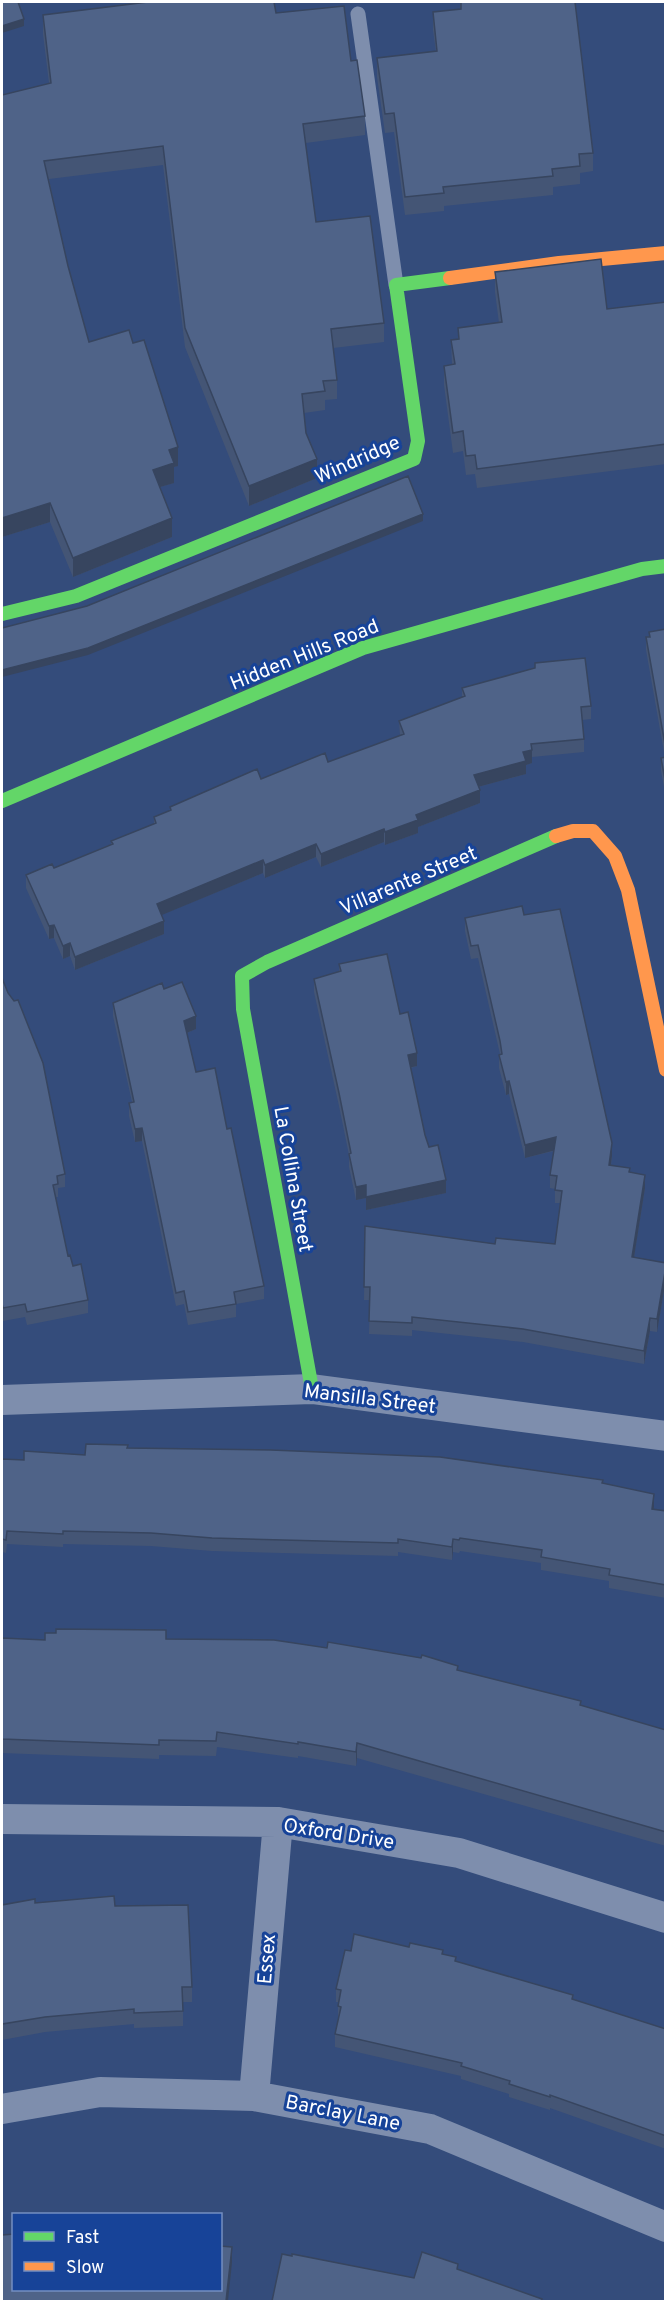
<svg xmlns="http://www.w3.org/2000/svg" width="667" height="2303" viewBox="0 0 667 2303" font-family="Overpass,sans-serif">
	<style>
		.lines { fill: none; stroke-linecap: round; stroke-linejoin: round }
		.lane { stroke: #7e8ead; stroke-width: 15 }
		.street { stroke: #7e8ead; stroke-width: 30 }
		.fast { stroke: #63d668; stroke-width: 14 }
		.slow { stroke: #ff974d; stroke-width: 14 }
		.wall { fill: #445575 }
		.shaded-wall { fill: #37455f }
		.building { fill: #4f6388; stroke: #37455f; stroke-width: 1.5 }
		.labels { text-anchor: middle; stroke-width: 6; stroke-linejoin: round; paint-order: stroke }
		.street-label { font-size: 20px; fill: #fff; stroke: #174398 }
	</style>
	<rect width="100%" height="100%" fill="#344c7b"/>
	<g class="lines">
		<path class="lane" d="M358,14l38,271"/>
		<path class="street" d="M2,1400l310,-11 354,47
			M2,1819l276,3 181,31 207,65
			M254,2096l24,-274
			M2,2109l98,-17 154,4 176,33 236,98"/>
		<path class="fast" d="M2,614l74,-18 338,-137 4,-18 -22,-156 54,-7
			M2,801l361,-153 279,-79 24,-3
			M312,1389l-69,-380 -1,-33 25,-14 289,-126"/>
		<path class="slow" d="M450,278l109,-15 107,-10
			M556,836l17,-5h20l22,25 13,34 38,180"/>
	</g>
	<path class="wall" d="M460,2l133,151v18l-13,2v11l-27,3v8l-109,11v5l-39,4 -11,-83 -9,1 -8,-56v-19l59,-6 -3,-22v-18l27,-3z
		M276,13l75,48 14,55v19l-59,8 10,79 68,101v19l-51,6 4,32v19l-12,1v10l-21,3 2,20 11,45 -68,28 -64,-159 -22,-182 -114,14 19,87 21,76 89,124 -4,1v16l-14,4 12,50 -99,40 -23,-55 -48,15 47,-454 -6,-49v-19z
		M495,272l112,37 59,-7v162l-189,24 -2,-14 -9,1 -3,-24 -10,2 -9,-68v-19l8,-1 -1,-25 7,-1v-11l41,-5 -4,-31z
		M666,629v169l-5,-27v-13h4l-19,-108v-13h3v-5z
		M462,688l129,18v13l-9,1 2,19v13l-52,5v6l-6,2v9l-48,13 2,16 -62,24v6l-33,12 -1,-3 -63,25 -5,-10 -51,21 -2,-5 -102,42 3,19 -89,36 -5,-14 -7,3 -9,-21 -5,1 -23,-51v-13l28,-7 57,-24v-3l43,-17v-7l16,-6v-4l91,-28 67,-17 72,-27 -1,-14 63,-24z
		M524,915l88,241 -1,9 19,7 15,16 -11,69 32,6v16l-9,53 -7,-1 -6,33 -121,-22 -111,-12v6l-43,-2 1,-34h-6l1,-74 130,18h60l5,-41h-5v-14l-5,-1v-13l4,-24 -29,7 -16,-64 -3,1 -7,-27v-13h2l-1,-1 -22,-96 -7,1 -6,-28v-13z
		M339,964l61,50 17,52 -6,2 14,67 21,58 -80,17v-12l-10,2 -7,-33v-12l-10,-49 -25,-114v-13l25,-8z
		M2,978l63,196v13l-7,1v9h-2l12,59 20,44v13l-61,12 -2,-8 -22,4 -1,-4z
		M164,989l32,40 -9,4 9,39 31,57 37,157v13l-28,5v13l-48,8 -4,-21 -8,2 -34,-165 -7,1 -6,-26v-13l3,-1 -19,-86v-13z
		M127,1448l476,35 51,24v3l12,1v87l-57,-10v-7l-68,-11v-7l-81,-12 -1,2 -6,-1 -1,8 -54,-8v4l-186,-5 -61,-5 -88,-2v3l-56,-3 -1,9 -4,-1v-93l22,1 61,-5z
		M2,1638l43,2 121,-1 292,31 208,60v116l-309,-88 -1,8 -58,-10v2l-81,-11 -1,9 -57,-1v4l-157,-6z
		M35,1903l80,3 77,81v15h-9v24l-49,2v-4l-89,8 -43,8v-135z
		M351,1951l92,3 13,7 210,68v120l-116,-41v2l-41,-13v-3l-48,-15v-3l-126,-29v-13l3,-14v-14l1,-4h-3v-13z"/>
	<path class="shaded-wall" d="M24,19v7l-22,7v-7z
		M178,447v19l-4,1v16l-21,6v-19l16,-20z
		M317,459v19l-68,28v-20z
		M50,503v19l-48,15v-19z
		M423,514v7l-335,134 -86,22v-7z
		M172,518v19l-99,40v-19z
		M532,750v13l-6,2v9l-52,14v-13l49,-23z
		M480,790v13l-62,24v6l-33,12v-13l31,-17z
		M384,829v13l-63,25v-13z
		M316,844v13l-51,21v-13z
		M263,860v13l-106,44v-13z
		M164,921v13l-89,36v-13z
		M54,925v13l-5,1v-13z
		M70,943v13l-7,3v-13z
		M196,1016v13l-12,5v-13z
		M417,1053v13l-9,2v-13z
		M509,1081v13l-3,1v-13z
		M142,1128v13l-7,1v-13z
		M556,1137v13l-31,8v-13z
		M612,1143v13l-3,22v-13z
		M645,1175v13l-13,82v-13z
		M446,1180v13l-80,17v-12l-10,2v-13l10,-2z
		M666,1266v13l-9,53v-13z
		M650,1318v13l-6,33v-13z
		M654,1494v13l-2,15v-13z
		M453,1539v13l-1,8v-13z
		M357,1743v15l-1,8v-14z
		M232,2247v16l-4,38h-2z"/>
	<path class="building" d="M2,2h16l6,17 -22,7z
		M148,2h126l2,11 68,-7 7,55 6,-1 8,56 -62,8 13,98 54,-6 14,107 -53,6 6,51 -14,1 2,10 -23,3 4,39 11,26 -68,27 -64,-158 -22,-182 -119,15 24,105 21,76 40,-12 4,13 11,-3 34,107 -9,3 5,13 -21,7 19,48 -99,40 -23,-55 -48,15v-423l49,-12 -8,-68z
		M461,2h114l18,151 -14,1 1,12 -28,3 1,7 -110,11 1,6 -39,4 -11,-84 -9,1 -8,-56 60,-7 -4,-39 28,-3z
		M601,259l6,50 59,-7v142l-189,25 -2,-14 -9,1 -3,-25 -10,2 -9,-67 11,-2 -4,-24 8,-1 -1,-11 44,-6 -7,-50z
		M408,476l15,38 -335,134 -86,22v-42l85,-22z
		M666,629v121l-20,-113h4l-1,-5z
		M585,658l6,48 -10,1 3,32 -53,5 1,6 -9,2 3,9 -52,14 6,15 -64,25 2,5 -33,12 -1,-3 -63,25 -5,-10 -51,21 -2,-5 -106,44 7,17 -89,36 -5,-14 -7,3 -9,-21 -5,1 -23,-51 26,-11 2,4 59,-24 -2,-3 45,-18 -2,-6 17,-7 -1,-3 87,-38 4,10 64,-26 3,9 76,-28 -5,-13 66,-25 -3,-8 73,-20v-5z
		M666,757v28l-5,-27z
		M522,906l2,9 36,-6 52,234 -3,22 21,3 -1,4 16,3 -13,82 34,6v3l-9,53 -7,-1 -6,33 -121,-22 -111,-12v6l-43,-2 1,-34h-6l1,-61 130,18 1,-6 59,6 7,-53 -7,-1 2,-14 -7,-1 6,-38 -31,8 -16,-64 -3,1 -7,-27 3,-1 -2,-13 -22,-96 -7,1 -6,-28z
		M387,954l13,60 8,-2 9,41 -9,2 17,80 4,12 9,-2 8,35 -80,17v-12l-10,2 -7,-33 2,-1 -12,-60 -25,-114 27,-8 -2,-7z
		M2,978l6,15 6,8 4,-1 25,63 22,111 -8,2 1,8 -5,1 15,71 2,-1 3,11 8,-2 7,36 -61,12 -2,-8 -22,4 -1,-4z
		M182,982l14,34 -12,5 12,51 19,-4 12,61 4,-1 33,158 -30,6 2,12 -48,8 -4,-21 -8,2 -34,-165 -7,1 -6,-26 5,-1 -21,-99 49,-20 2,6z
		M86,1444l42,1 -1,3 144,2 169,7 163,23 -1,3 52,11 -2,15 14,2v74l-57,-10 1,-6 -69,-12 1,-7 -82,-12 -1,2 -6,-1 -1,8 -54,-8v4l-186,-5 -61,-5 -88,-2v3l-56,-3 -1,9 -4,-1v-80l22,1v-9l61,4z
		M56,1629l110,1v9l108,1 53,8 1,-6 93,16 1,-3 36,11 -1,4 124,31 -1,4 86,25v102l-309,-89 -1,9 -58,-10v2l-81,-12 -1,9 -57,-1v5l-157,-6v-101l43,2v-7h11z
		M114,1896l1,10 73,-1 4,82h-10l1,24 -49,2v-4l-89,8 -43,7v-119l33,-6v4z
		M354,1934l55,13 1,-4 33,7 -1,4 14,3 -1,4 118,34 -1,4 94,30v107l-116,-41v2l-41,-13 1,-3 -49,-15 1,-3 -127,-29 6,-27 -3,-1 3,-16 -5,-1 9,-39 6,1z
		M14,2234v55h206v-43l12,1 -6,54h-224v-66z
		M422,2252l36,12 -1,5 85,30 -1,2h-269l10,-47 10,2v-2l122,24z"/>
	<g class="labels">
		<g class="street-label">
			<text transform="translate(357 459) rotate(-24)" y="7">Windridge</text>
			<text transform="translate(304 654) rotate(-22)" y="7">Hidden Hills Road</text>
			<text transform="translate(408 880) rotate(-23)" y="7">Villarente Street</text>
			<text transform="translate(294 1179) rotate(80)" y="7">La Collina Street</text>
			<text transform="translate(370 1398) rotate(7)" y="7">Mansilla Street</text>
			<text transform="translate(339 1833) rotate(9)" y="7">Oxford Drive</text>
			<text transform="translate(266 1959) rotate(-85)" y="7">Essex</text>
			<text transform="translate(343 2112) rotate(11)" y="7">Barclay Lane</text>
		</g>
	</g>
	<rect width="667" height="2303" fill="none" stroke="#ffffff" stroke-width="6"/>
	<rect x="12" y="2213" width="210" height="78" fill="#174398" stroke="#748ec1" stroke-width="1.5"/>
	<rect x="24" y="2232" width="30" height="9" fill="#63d668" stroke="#748ec1" stroke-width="1.5"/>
	<text x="66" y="2243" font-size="18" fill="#ffffff">Fast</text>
	<rect x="24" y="2262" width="30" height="9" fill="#ff974d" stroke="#748ec1" stroke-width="1.5"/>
	<text x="66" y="2273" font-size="18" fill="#ffffff">Slow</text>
</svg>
